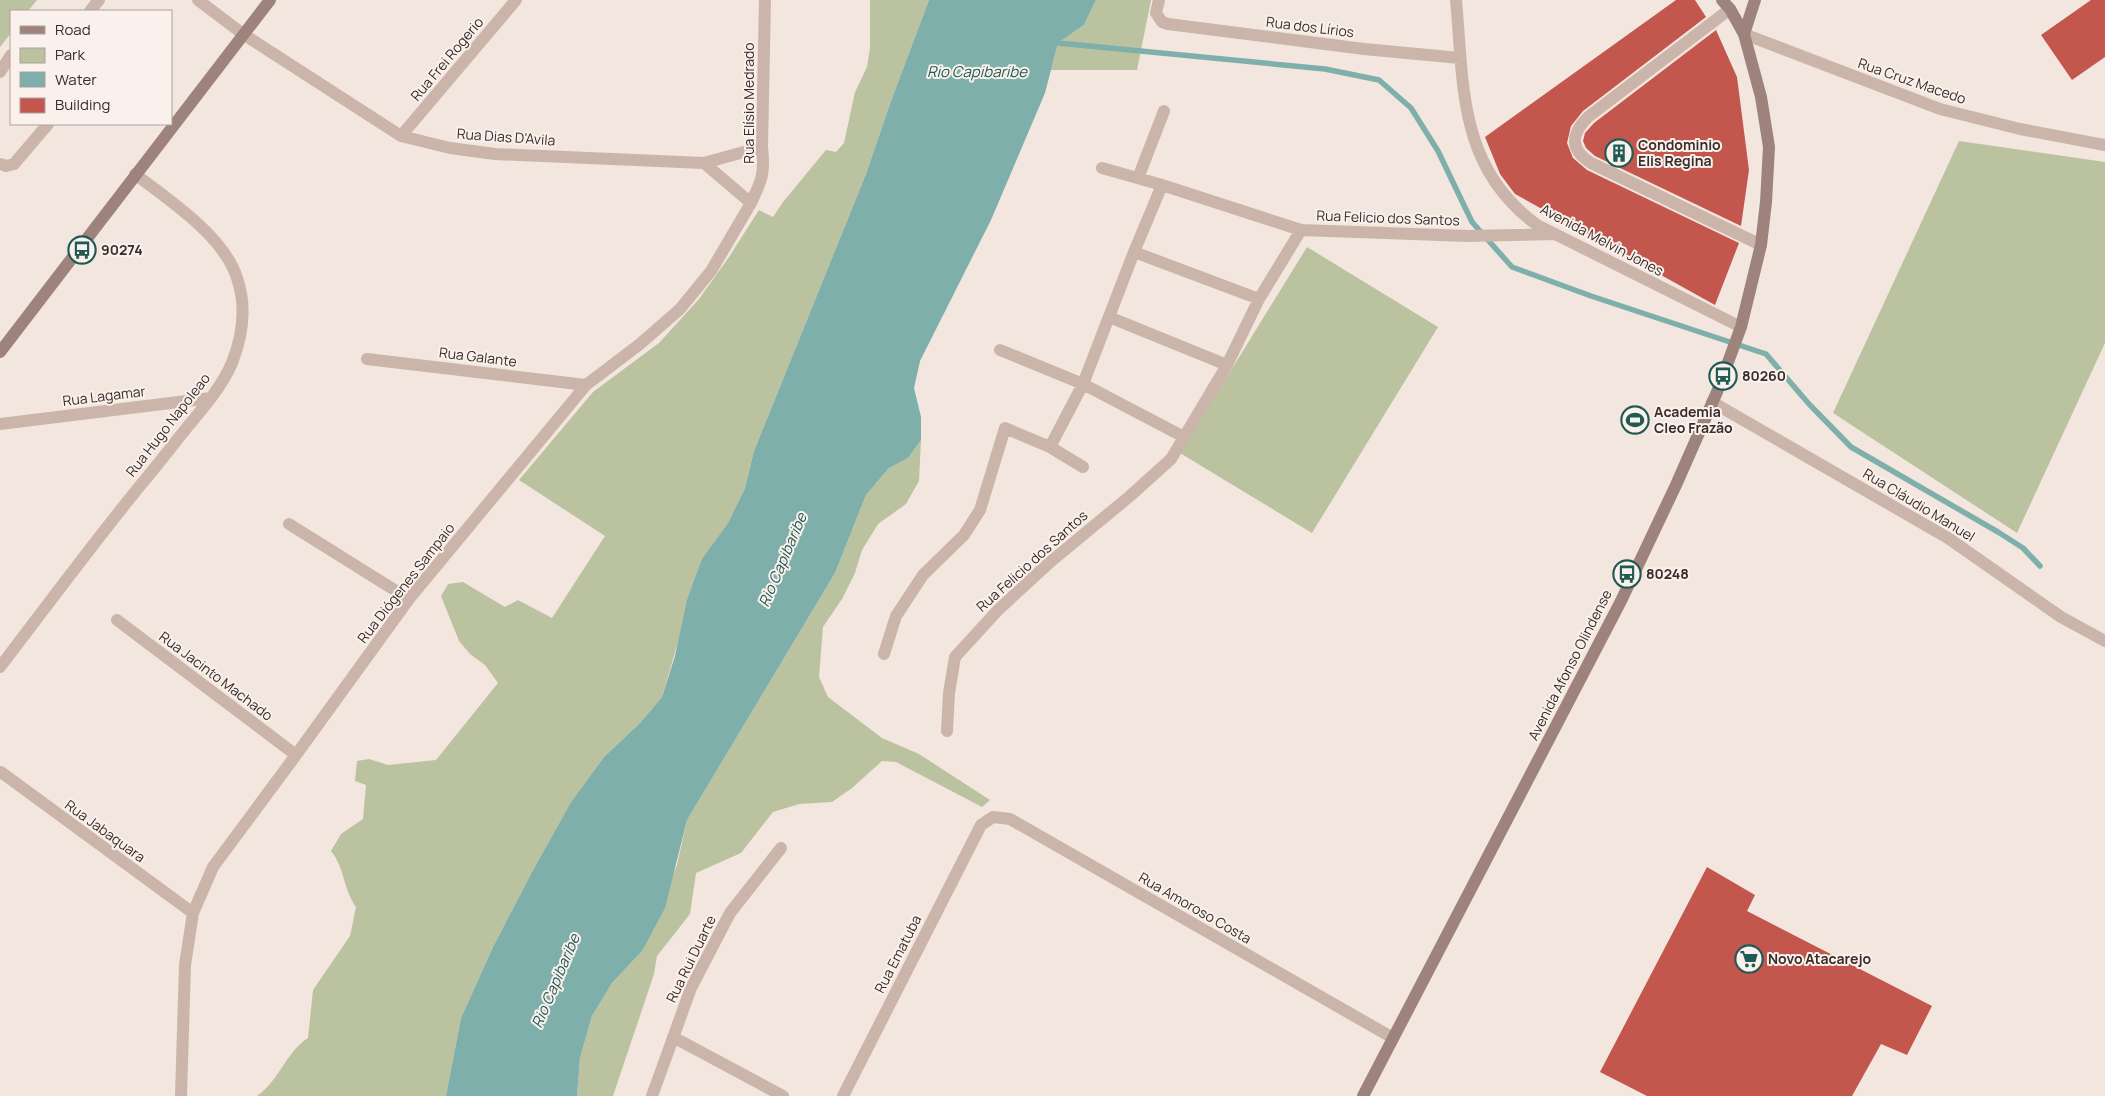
<svg xmlns="http://www.w3.org/2000/svg" width="2105" height="1096" viewBox="0 0 2105 1096" font-family="Manrope,sans-serif">
	<style>
		.green { fill: #bbc29f }
		.water { fill: #7fafaa }
		.lines { fill: none; stroke-linecap: round; stroke-linejoin: round }
		.stream { stroke: #7fafaa; stroke-width: 5.5 }
		.building { fill: #c3574d }
		.street { stroke: #cbb5ab; stroke-width: 12 }
		.secondary { stroke: #9e837c; stroke-width: 12 }
		.labels { text-anchor: middle; stroke-width: 4; stroke-linejoin: round; paint-order: stroke }
		.street-label { font-size: 14px; fill: #392c2a; stroke: #faf1ec }
		.poi-label { font-size: 14px; font-weight: bold; fill: #392c2a; stroke: #faf1ec; text-anchor: start }
		.water-label { font-size: 15px; font-style: italic; fill: #205a54; stroke: #faf1ec }
	</style>
	<rect width="100%" height="100%" fill="#f2e6df"/>
	<path class="green" d="M0,0h37l-9,11h-17v22l-11,14z
		M870,0h59l-38,101 -25,73 -112,277 -9,37 -17,35 -26,37 -40,137 -22,26 -36,34 -33,45 -39,70 -39,75 -32,71 -15,78h-189c22,-15 29,-44 51,-58l5,-48 37,-54 6,-29c-13,-18 -11,-39 -25,-56l10,-17 22,-15 3,-34 -11,-4 2,-20 12,-2 19,6 48,-5 62,-77 -13,-18 -15,-11 -11,-13 -18,-45 7,-12 15,-2 42,25 13,-7 34,18 53,-82 -86,-56 74,-88 66,-49 40,-44 30,-42 30,-47 14,7 10,-15 43,-52 10,2 8,-9 11,-51 12,-25 3,-19z
		M1096,0h55l-14,70h-86l7,-27 26,-18z
		M1959,141l146,21v181l-88,190 -184,-120z
		M1307,247l131,80 -126,206 -132,-80z
		M921,440l-2,41 -13,23 -28,20 -16,26 -7,23 -13,26 -19,28 -4,50 9,20 54,41 37,16 71,46 -8,7 -86,-45 -14,-1 -30,27 -20,14 -33,2 -26,8 -32,41 -45,20 -6,41 -33,42 -3,18 -41,122h-36l3,-38 12,-42 20,-33 30,-32 35,-86 10,-45 148,-247 31,-78 23,-27 19,-10z"/>
	<path class="water" d="M929,0h167l-12,25 -26,18 -13,50 -54,127 -71,141 -6,27 7,29v23l-13,18 -19,10 -23,27 -31,78 -148,247 -22,88 -23,43 -30,32 -20,33 -12,42 -3,38h-131l15,-78 32,-71 39,-75 39,-70 33,-45 36,-34 22,-26 13,-41 12,-56 15,-41 26,-36 17,-35 9,-37 112,-277 25,-73z"/>
	<g class="lines">
		<path class="stream" d="M1050,40l8,3 267,26 54,11 32,28 27,43 34,71 40,45 79,29 175,58 43,50 42,43 147,85 25,16 17,18"/>
	</g>
	<path class="building" d="M1676,0h19l11,17 -123,94 -12,15 -4,17 6,15 14,12 152,73 -24,62 -200,-111 -15,-20 -15,-37z
		M2091,0h14v57l-33,23 -31,-45z
		M1716,30l21,47 12,93 -8,56 -146,-70 -9,-8 -3,-7 2,-8 9,-10z
		M1707,867l48,28 -8,16 185,95 -25,49 -26,-11 -29,52h-205l-47,-24z"/>
	<g class="lines">
		<path class="street" d="M198,0l45,34 158,102 49,12 45,6 209,9 58,-16
			M1159,0l-3,13 6,9 6,2 196,25 96,9
			M1456,0c8,87 2,167 81,225l204,102
			M1730,9l-142,108c-17,17 -19,32 3,46l170,82
			M90,11l9,-11
			M1744,34l196,75 80,20 85,16
			M0,72l11,-17
			M401,136l115,-136
			M0,164l6,2 8,-2 34,-40
			M1102,168l60,17 139,45 167,6 87,-2
			M1138,178l26,-67
			M751,203c11,-23 14,-30 11,-56l3,-147
			M1134,252l125,47
			M1109,317l118,48
			M1000,350l83,34 101,53
			M367,359l219,26
			M1712,402l236,136 113,79 44,24
			M0,424l211,-26
			M1050,447l33,-63 51,-132 28,-67
			M289,524l120,75
			M117,620l179,135
			M884,654l12,-38 27,-41 41,-40 16,-25 25,-82 45,19 33,20
			M0,667c46,-60 91,-121 139,-180 17,-20 33,-41 50,-62 16,-19 33,-39 43,-62 11,-28 15,-56 5,-85 -13,-42 -68,-78 -102,-104
			M947,731l2,-38 6,-36 43,-47 51,-47 81,-67 41,-37 56,-94 32,-66 42,-69
			M1,772l192,141
			M673,1037l110,59
			M181,1096l4,-131 8,-52 20,-46 83,-112 113,-156 177,-214 54,-41 40,-35 31,-38 40,-68 -47,-40
			M652,1096l39,-108 39,-75 51,-65
			M843,1096l138,-271 12,-8 17,2 383,219"/>
		<path class="secondary" d="M1744,34l11,-34
			M0,352l270,-352
			M1363,1096l258,-495 55,-116 41,-93 24,-65 20,-82 5,-43 3,-55 -8,-50 -17,-63 -14,-25 -8,-9"/>
	</g>
	<defs>
		<g id="building-ring" transform="scale(1.4375)"><circle r="9.5" fill="#faf1ec" stroke="#205a54" stroke-width="1.5"/><path d="M-4-6H4V6H1V3H-1V6H-4ZM-2.5-4.3h1.7v1.8h-1.7ZM.8-4.3h1.7v1.8H.8ZM-2.5-1h1.7V.8h-1.7ZM.8-1h1.7V.8H.8Z" fill="#205a54"/></g>
		<g id="bus-ring" transform="scale(1.4375)"><circle r="9.5" fill="#faf1ec" stroke="#205a54" stroke-width="1.5"/><path d="M-5-6H5V4H4V6H2V4H-2V6H-4V4H-5ZM-3.5-4V0h7V-4ZM-3.5 1.2v1.5H-2V1.2ZM2 1.2v1.5H3.5V1.2Z" fill="#205a54"/></g>
		<g id="stadium-ring" transform="scale(1.4375)"><circle r="9.5" fill="#faf1ec" stroke="#205a54" stroke-width="1.5"/><path d="M0-5a6.5 5 0 1 0 0 10a6.5 5 0 1 0 0-10ZM-3.5-1.8h7v3.6h-7Z" fill="#205a54"/></g>
		<g id="supermarket-ring" transform="scale(1.4375)"><circle r="9.5" fill="#faf1ec" stroke="#205a54" stroke-width="1.5"/><path d="M-6-5.5h2.5l.6 2H6L4.5 2H-2.5L-4.4-4H-6ZM-1.5 3.2a1.3 1.3 0 1 0 .1 0ZM3 3.2a1.3 1.3 0 1 0 .1 0Z" fill="#205a54"/></g>
	</defs>
	<g fill-rule="evenodd">
		<use href="#building-ring" x="1619" y="153"/>
		<use href="#bus-ring" x="82" y="250"/>
		<use href="#bus-ring" x="1723" y="376"/>
		<use href="#stadium-ring" x="1635" y="420"/>
		<use href="#bus-ring" x="1627" y="574"/>
		<use href="#supermarket-ring" x="1749" y="959"/>
	</g>
	<g class="labels">
		<g class="street-label">
			<text transform="translate(1310 27) rotate(7)" y="5">Rua dos Lírios</text>
			<text transform="translate(447 59) rotate(-50)" y="5">Rua Frei Rogerio</text>
			<text transform="translate(1912 81) rotate(19)" y="5">Rua Cruz Macedo</text>
			<text transform="translate(749 103) rotate(-90)" y="5">Rua Elísio Medrado</text>
			<text transform="translate(506 137) rotate(4)" y="5">Rua Dias D'Avila</text>
			<text transform="translate(1388 218) rotate(2)" y="5">Rua Felicio dos Santos</text>
			<text transform="translate(1602 240) rotate(28)" y="5">Avenida Melvin Jones</text>
			<text transform="translate(478 357) rotate(7)" y="5">Rua Galante</text>
			<text transform="translate(104 396) rotate(-7)" y="5">Rua Lagamar</text>
			<text transform="translate(168 425) rotate(-52)" y="5">Rua Hugo Napoleao</text>
			<text transform="translate(1919 505) rotate(31)" y="5">Rua Cláudio Manuel</text>
			<text transform="translate(1032 561) rotate(-42)" y="5">Rua Felicio dos Santos</text>
			<text transform="translate(406 583) rotate(-52)" y="5">Rua Diógenes Sampaio</text>
			<text transform="translate(1570 665) rotate(-63)" y="5">Avenida Afonso Olindense</text>
			<text transform="translate(216 676) rotate(37)" y="5">Rua Jacinto Machado</text>
			<text transform="translate(105 831) rotate(36)" y="5">Rua Jabaquara</text>
			<text transform="translate(1195 908) rotate(30)" y="5">Rua Amoroso Costa</text>
			<text transform="translate(898 954) rotate(-63)" y="5">Rua Ematuba</text>
			<text transform="translate(691 959) rotate(-64)" y="5">Rua Rui Duarte</text>
		</g>
		<g class="poi-label">
			<text x="1638" y="150">Condominio<tspan x="1638" dy="16">Elis Regina</tspan></text>
			<text x="101" y="255">90274</text>
			<text x="1742" y="381">80260</text>
			<text x="1654" y="417">Academia<tspan x="1654" dy="16">Cleo Frazão</tspan></text>
			<text x="1646" y="579">80248</text>
			<text x="1768" y="964">Novo Atacarejo</text>
		</g>
		<g class="water-label">
			<text x="977" y="77">Rio Capibaribe</text>
			<text transform="translate(783 560) rotate(-67)" y="5">Rio Capibaribe</text>
			<text transform="translate(556 981) rotate(-67)" y="5">Rio Capibaribe</text>
		</g>
	</g>
	<rect x="10" y="10" width="162" height="115" fill="#faf1ec" stroke="#ada29e"/>
	<rect x="20" y="26" width="25" height="8" fill="#9e837c" stroke="#ada29e"/>
	<text x="55" y="35" font-size="15" fill="#392c2a">Road</text>
	<rect x="20" y="48" width="25" height="15" fill="#bbc29f" stroke="#ada29e"/>
	<text x="55" y="60" font-size="15" fill="#392c2a">Park</text>
	<rect x="20" y="72" width="25" height="15" fill="#7fafaa" stroke="#ada29e"/>
	<text x="55" y="85" font-size="15" fill="#392c2a">Water</text>
	<rect x="20" y="98" width="25" height="15" fill="#c3574d" stroke="#ada29e"/>
	<text x="55" y="110" font-size="15" fill="#392c2a">Building</text>
</svg>
